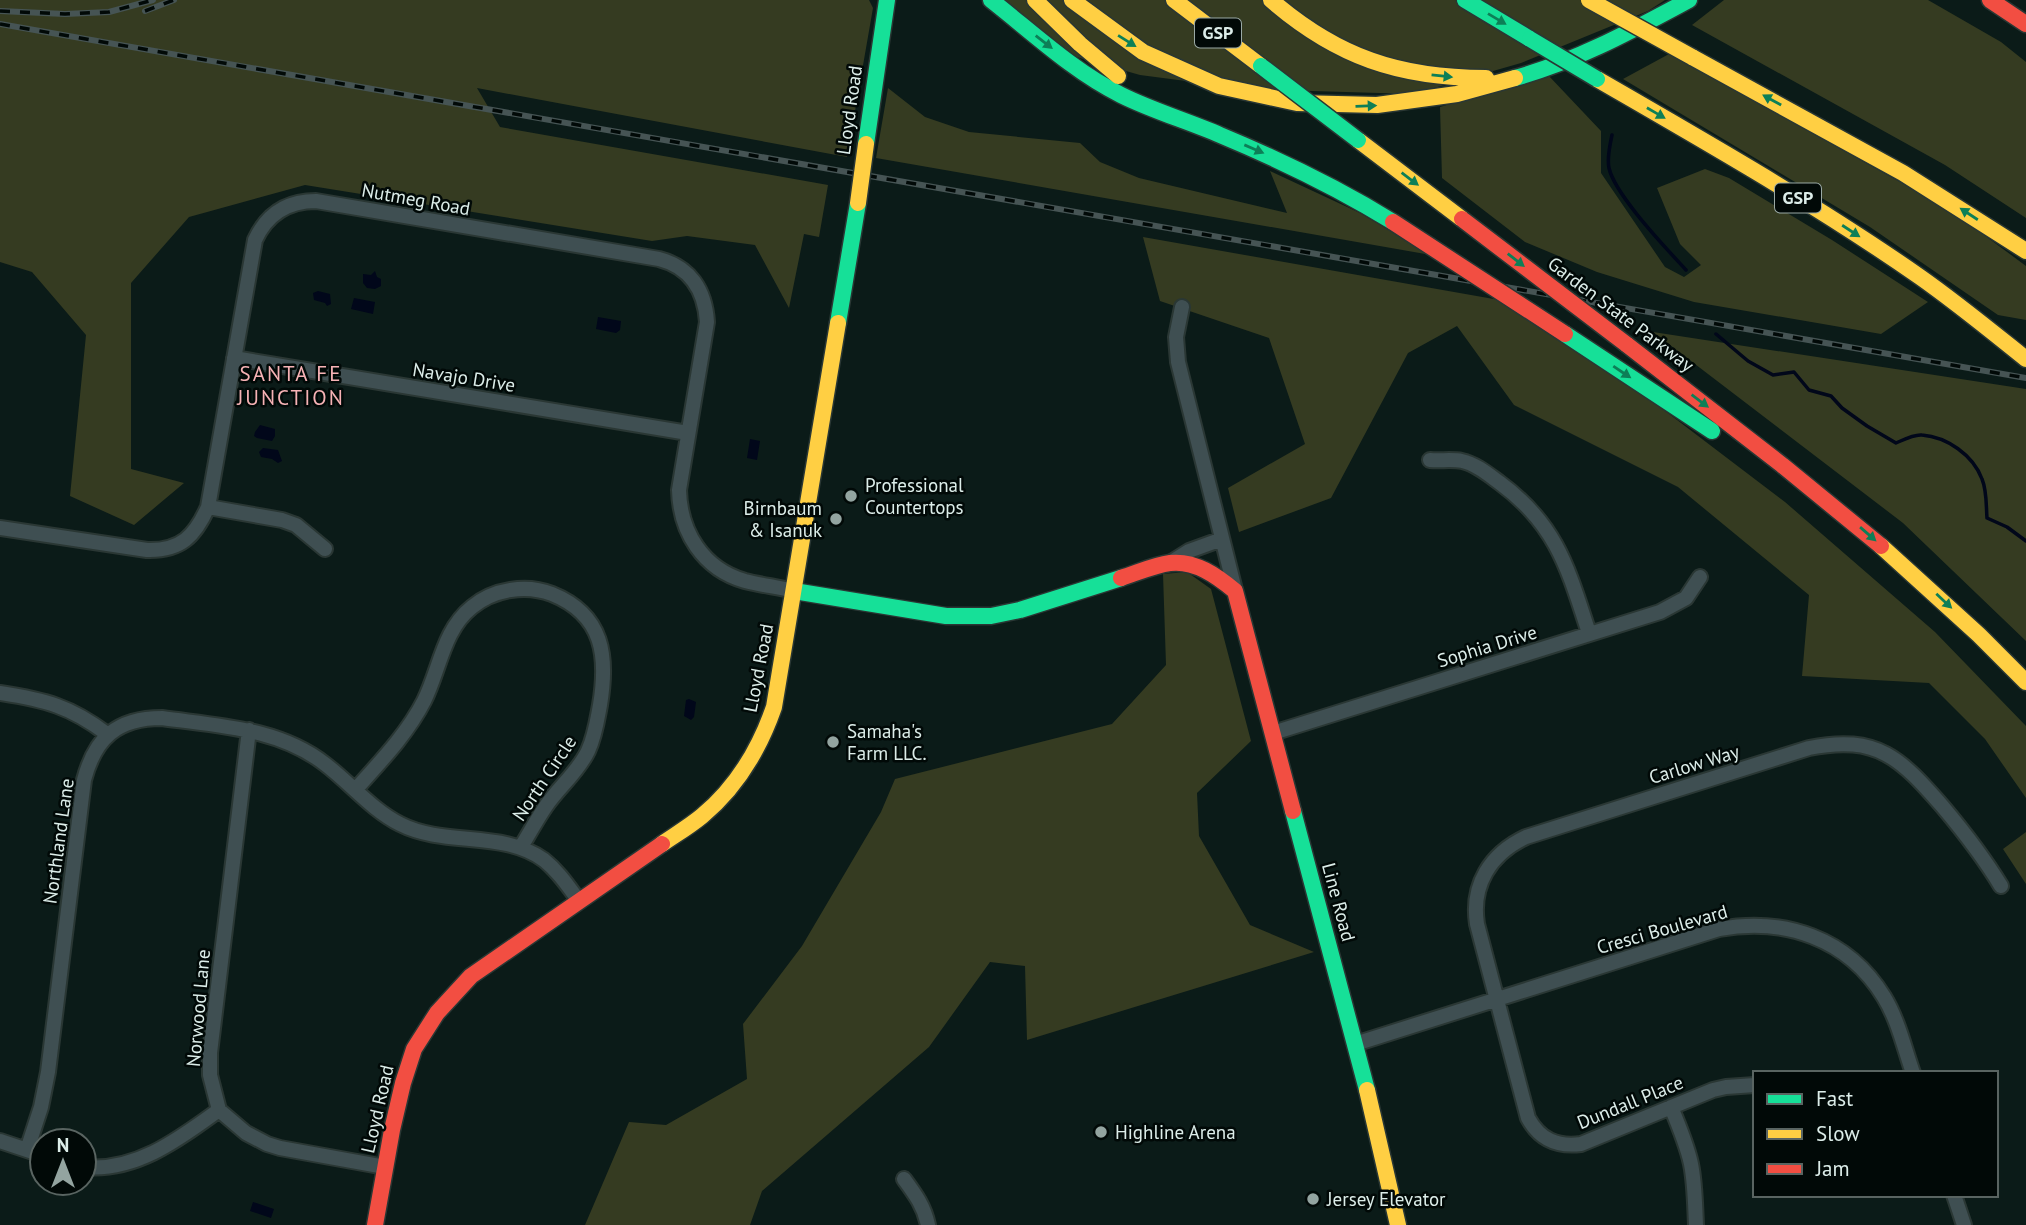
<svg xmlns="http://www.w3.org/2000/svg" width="2026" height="1225" viewBox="0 0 2026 1225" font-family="'PT Sans',sans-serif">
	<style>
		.green { fill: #353b21 }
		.water { fill: #01071a }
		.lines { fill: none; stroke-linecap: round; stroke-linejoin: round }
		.stream { stroke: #01071a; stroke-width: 3.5 }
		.street-casing { stroke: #2a3734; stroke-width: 18 }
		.fast-casing { stroke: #2a3734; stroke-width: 19 }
		.slow-casing { stroke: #2a3734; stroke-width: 19 }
		.jam-casing { stroke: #2a3734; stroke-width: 19 }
		.street { stroke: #3f4f52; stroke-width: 14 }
		.fast { stroke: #16e098; stroke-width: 16 }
		.slow { stroke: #ffcf43; stroke-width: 16 }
		.jam { stroke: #f24e42; stroke-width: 16 }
		.rail-casing { stroke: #465454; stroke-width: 6 }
		.rail { stroke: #010907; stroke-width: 3.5; stroke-dasharray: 10; stroke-linecap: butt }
		.fast-bridge-casing { stroke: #2a3734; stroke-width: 19; stroke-linecap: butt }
		.slow-bridge-casing { stroke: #2a3734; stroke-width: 19; stroke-linecap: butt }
		.jam-bridge-casing { stroke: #2a3734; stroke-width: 19; stroke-linecap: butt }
		.fast-bridge { stroke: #16e098; stroke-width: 16 }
		.slow-bridge { stroke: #ffcf43; stroke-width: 16 }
		.jam-bridge { stroke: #f24e42; stroke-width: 16 }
		.oneway { fill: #0d7f57 }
		.poi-dot { fill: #93a4a0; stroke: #010907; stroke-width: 2.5 }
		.labels { text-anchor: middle; stroke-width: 5; stroke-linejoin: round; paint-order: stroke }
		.shield { fill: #010907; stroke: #9aa9a5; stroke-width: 2 }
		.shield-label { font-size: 18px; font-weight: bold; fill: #dcede9 }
		.street-label { font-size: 19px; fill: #dcede9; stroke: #010907 }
		.poi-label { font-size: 19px; fill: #dcede9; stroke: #010907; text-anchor: start }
		.neighbourhood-label { font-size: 21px; letter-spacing: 2px; fill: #f6b2b5; stroke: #010907 }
	</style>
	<rect width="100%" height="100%" fill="#0b1b18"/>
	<path class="green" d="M0,0h869l4,8 -26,149 -370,-69 23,39 328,58 -9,52 -15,-3 -15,74 -34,-63 -68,-9 -35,5 -347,-56 -116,32 -58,66v186l53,14 -50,42 -64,-29 16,-161 -54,-63 -32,-10z
		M1002,0h663l-17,11 -127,52 -108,31 -166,-5 -107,-14 -67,-19z
		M1724,0h204l73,42 25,20v156l-81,-53 -253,-140z
		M1669,54l280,155 77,57v54l-28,-5 -128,-88 -247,-148z
		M1548,75l53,56v42l64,94 19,10 17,-12 -21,-21 -23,-56 48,-19 24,9 103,62 96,62 -47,32 -187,-32 -97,-30 -72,-30 -83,-64 -2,-71z
		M888,88l37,29 44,15 111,11 20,19 39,16 148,35 -17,-42 90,42 71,42 -555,-97z
		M1143,237l362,64 55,30 225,171 150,130 91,94v72l-41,-59 -56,-56 -127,-7 7,-81 -131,-108 -164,-82 -57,-79 -49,27 -77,145 -92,34 -11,-44 77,-44 -36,-106 -109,-37z
		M1653,332l373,57v252l-123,-118z
		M1187,572l24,17 40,152 -54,52 2,43 51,89 64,27 -287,88 -2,-74 -35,-4 -61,85 -167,144 -12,34h-165l44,-103 37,3 81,-46 -4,-55 59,-78 79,-134 14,-33 217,-55 54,-59 -3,-91z
		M2026,832v52l-23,-35z"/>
	<path class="water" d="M375,271l2,6 4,2v7l-6,3 -8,-1 -4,-5v-9l8,1z
		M318,291l12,3 1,10 -4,2 -2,-3 -11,-3 -1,-7z
		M354,298l21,4 -2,12 -22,-5z
		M598,317l23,4 -1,9 -4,3 -20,-4z
		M260,425l15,4v7l-3,5 -15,-3 -3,-2 1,-4z
		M750,439l10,2 -3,19 -10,-2z
		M263,448l15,2 4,11 -4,2 -6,-4 -11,-2 -2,-5z
		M689,699l7,3 -2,15 -3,3 -7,-4 2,-16z
		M253,1202l21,7 -3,9 -21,-7z"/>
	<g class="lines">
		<path class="stream" d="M1612,135c-2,9 -5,24 -3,33 6,27 57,80 77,102
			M1716,334l32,27 25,14 21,-3 15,18 22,6 11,12 25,18 29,17c7,-3 18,-9 26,-8 25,2 51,20 60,44 5,12 4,26 5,39l20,9 19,14"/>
		<g class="street-casing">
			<path id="street" d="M1182,307l-6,30 2,25 57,228
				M234,358l454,75
				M1430,460c10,1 22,-1 32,1 14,3 27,14 38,22 57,42 68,86 89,150
				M208,507l74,13 14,5 29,24
				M0,528l147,22c34,1 48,-14 61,-43l47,-267c12,-26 32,-39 61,-39l343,58c31,8 46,31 48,63l-28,168c1,42 24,79 66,91 16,4 32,6 49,10
				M1170,563l19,-12 33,-12
				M0,693c45,7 70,13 107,41
				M249,730l-39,323v22l9,35 27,23 21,11 13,4 105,19
				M1273,733l387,-121 26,-14 14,-21
				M356,789c25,-28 51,-55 68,-88 16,-32 19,-71 48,-94 22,-18 54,-23 80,-13 52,21 56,63 48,111 -3,16 -5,31 -12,46 -10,21 -29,36 -42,55 -9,13 -17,28 -25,41
				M1355,1044l364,-115c65,-12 129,9 165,68 14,23 20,50 29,76
				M1755,1085l-29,2 -13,3 -132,54c-24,3 -41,-4 -53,-26l-51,-194c-6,-39 13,-70 49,-87l283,-89c69,-14 92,11 134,59 21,25 41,51 58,79
				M1671,1107c8,19 16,38 20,57 4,20 4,41 5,61
				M0,1141l42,14
				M27,1150l14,-43 7,-35 36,-292c11,-42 33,-62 78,-62 57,8 117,10 163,46 25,19 47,46 75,60 45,23 103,6 144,36 14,11 24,26 35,41
				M84,1167c52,5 95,-28 135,-57
				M904,1179c11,15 20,27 24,46
				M1954,1195l10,30"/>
		</g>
		<g class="fast-casing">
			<path id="fast" d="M991,0c42,33 82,71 130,95 32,16 67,26 99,40 60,25 118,53 173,87
				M1465,0l65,39
				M1515,78c62,-17 118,-48 174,-78
				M866,144l21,-144
				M838,323l20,-120
				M1565,334l147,97
				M794,591l152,25h45l29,-6 101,-32
				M1293,811l74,279"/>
		</g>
		<g class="slow-casing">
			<path id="slow" d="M1035,0l45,44 38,32
				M1072,0l71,52 76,34 78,17 80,2 80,-11 58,-16
				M1174,0l87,66
				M1271,0c66,57 128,78 215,78
				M1692,57l211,116 123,78
				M1597,79c109,63 220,126 323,198 37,26 71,54 106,82
				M1358,140l104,79
				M1881,546l98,89 47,47
				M662,844c13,-9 28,-18 40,-28 35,-29 57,-66 72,-109l64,-384
				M1367,1090l31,135"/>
		</g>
		<g class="jam-casing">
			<path id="jam" d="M1990,0l36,24
				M1626,344l156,121 99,81
				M1121,578c16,-5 33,-13 49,-15 25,-3 47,13 65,28l58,220
				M375,1225l17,-95 11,-47 11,-34 23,-36 34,-37 191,-132"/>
		</g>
		<use href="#street" class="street"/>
		<use href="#fast" class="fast"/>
		<use href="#slow" class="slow"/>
		<use href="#jam" class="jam"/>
		<g class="rail-casing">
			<path id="rail" d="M0,11l65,3 44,-2 44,-12
				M145,11l29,-11
				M0,24l2026,354"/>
		</g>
		<use href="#rail" class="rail"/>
		<g class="fast-bridge-casing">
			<path id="fast-bridge" d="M1530,39l67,40
				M1261,66l97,74"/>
		</g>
		<g class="slow-bridge-casing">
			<path id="slow-bridge" d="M1589,0l103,57
				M858,203l8,-59"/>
		</g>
		<g class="jam-bridge-casing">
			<path id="jam-bridge" d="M1462,219l164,125
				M1393,222l172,112"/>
		</g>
		<use href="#fast-bridge" class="fast-bridge"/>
		<use href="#slow-bridge" class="slow-bridge"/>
		<use href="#jam-bridge" class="jam-bridge"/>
	</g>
	<defs><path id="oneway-solid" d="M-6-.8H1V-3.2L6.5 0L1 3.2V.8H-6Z" transform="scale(1.75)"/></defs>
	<g class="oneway">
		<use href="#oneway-solid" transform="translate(1497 19) rotate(31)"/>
		<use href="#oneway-solid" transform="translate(1127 41) rotate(32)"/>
		<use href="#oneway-solid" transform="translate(1044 42) rotate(38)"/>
		<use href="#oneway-solid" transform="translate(1442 76) rotate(6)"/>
		<use href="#oneway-solid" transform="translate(1772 100) rotate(-151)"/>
		<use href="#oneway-solid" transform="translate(1366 106) rotate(-2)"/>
		<use href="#oneway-solid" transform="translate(1656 113) rotate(30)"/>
		<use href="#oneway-solid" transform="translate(1254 149) rotate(23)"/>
		<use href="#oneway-solid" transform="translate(1410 179) rotate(37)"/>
		<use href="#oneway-solid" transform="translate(1969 214) rotate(-147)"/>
		<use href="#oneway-solid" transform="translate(1851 231) rotate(33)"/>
		<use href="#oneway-solid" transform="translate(1516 260) rotate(38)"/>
		<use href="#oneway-solid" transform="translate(1622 372) rotate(34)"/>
		<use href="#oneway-solid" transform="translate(1700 401) rotate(37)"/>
		<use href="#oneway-solid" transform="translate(1868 534) rotate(41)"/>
		<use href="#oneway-solid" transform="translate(1944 601) rotate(43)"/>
	</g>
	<g class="poi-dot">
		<circle cx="851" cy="496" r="7"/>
		<circle cx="836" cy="519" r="7"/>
		<circle cx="833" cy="742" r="7"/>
		<circle cx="1101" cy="1132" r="7"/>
		<circle cx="1313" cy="1199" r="7"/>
	</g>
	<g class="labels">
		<g class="shield">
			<rect x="1195" y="18.5" width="46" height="29" rx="5"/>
			<rect x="1775" y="183.5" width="46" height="29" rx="5"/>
		</g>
		<g class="shield-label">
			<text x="1218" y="39">GSP</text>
			<text x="1798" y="204">GSP</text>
		</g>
		<g class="street-label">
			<text transform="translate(849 110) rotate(-82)" y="7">Lloyd Road</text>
			<text transform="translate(416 199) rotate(10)" y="7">Nutmeg Road</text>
			<text transform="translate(1621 314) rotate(37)" y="7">Garden State Parkway</text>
			<text transform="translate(464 377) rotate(9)" y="7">Navajo Drive</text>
			<text transform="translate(1487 646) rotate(-17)" y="7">Sophia Drive</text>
			<text transform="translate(758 668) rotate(-79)" y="7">Lloyd Road</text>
			<text transform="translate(1694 764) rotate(-17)" y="7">Carlow Way</text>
			<text transform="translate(544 778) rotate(-56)" y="7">North Circle</text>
			<text transform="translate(58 841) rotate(-82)" y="7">Northland Lane</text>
			<text transform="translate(1339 902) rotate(75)" y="7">Line Road</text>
			<text transform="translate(1662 929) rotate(-16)" y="7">Cresci Boulevard</text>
			<text transform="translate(198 1008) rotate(-85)" y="7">Norwood Lane</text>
			<text transform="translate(1630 1102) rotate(-22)" y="7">Dundall Place</text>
			<text transform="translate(377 1109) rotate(-77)" y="7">Lloyd Road</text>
		</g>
		<g class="poi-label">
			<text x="865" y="492">Professional<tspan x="865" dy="22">Countertops</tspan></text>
			<text x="822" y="515" text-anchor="end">Birnbaum<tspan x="822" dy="22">&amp; Isanuk</tspan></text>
			<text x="847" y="738">Samaha's<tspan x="847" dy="22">Farm LLC.</tspan></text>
			<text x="1115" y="1139">Highline Arena</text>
			<text x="1327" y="1206">Jersey Elevator</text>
		</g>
		<g class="neighbourhood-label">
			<text x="291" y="381">SANTA FE<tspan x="291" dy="24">JUNCTION</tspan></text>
		</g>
	</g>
	<rect x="1753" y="1071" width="245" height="126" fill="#010907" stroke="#596461" stroke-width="2"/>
	<rect x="1767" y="1094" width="35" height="10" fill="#16e098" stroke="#596461" stroke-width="2"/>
	<text x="1816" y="1106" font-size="21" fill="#dcede9">Fast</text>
	<rect x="1767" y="1129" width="35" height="10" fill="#ffcf43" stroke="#596461" stroke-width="2"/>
	<text x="1816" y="1141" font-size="21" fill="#dcede9">Slow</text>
	<rect x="1767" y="1164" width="35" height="10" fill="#f24e42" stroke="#596461" stroke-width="2"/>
	<text x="1816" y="1176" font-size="21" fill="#dcede9">Jam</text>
	<g transform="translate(63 1162)"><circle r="33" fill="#010907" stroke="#596461" stroke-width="2"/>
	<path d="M0-5L12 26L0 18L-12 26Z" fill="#93a4a0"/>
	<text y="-10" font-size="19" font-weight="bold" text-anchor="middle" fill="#dcede9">N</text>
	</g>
</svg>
